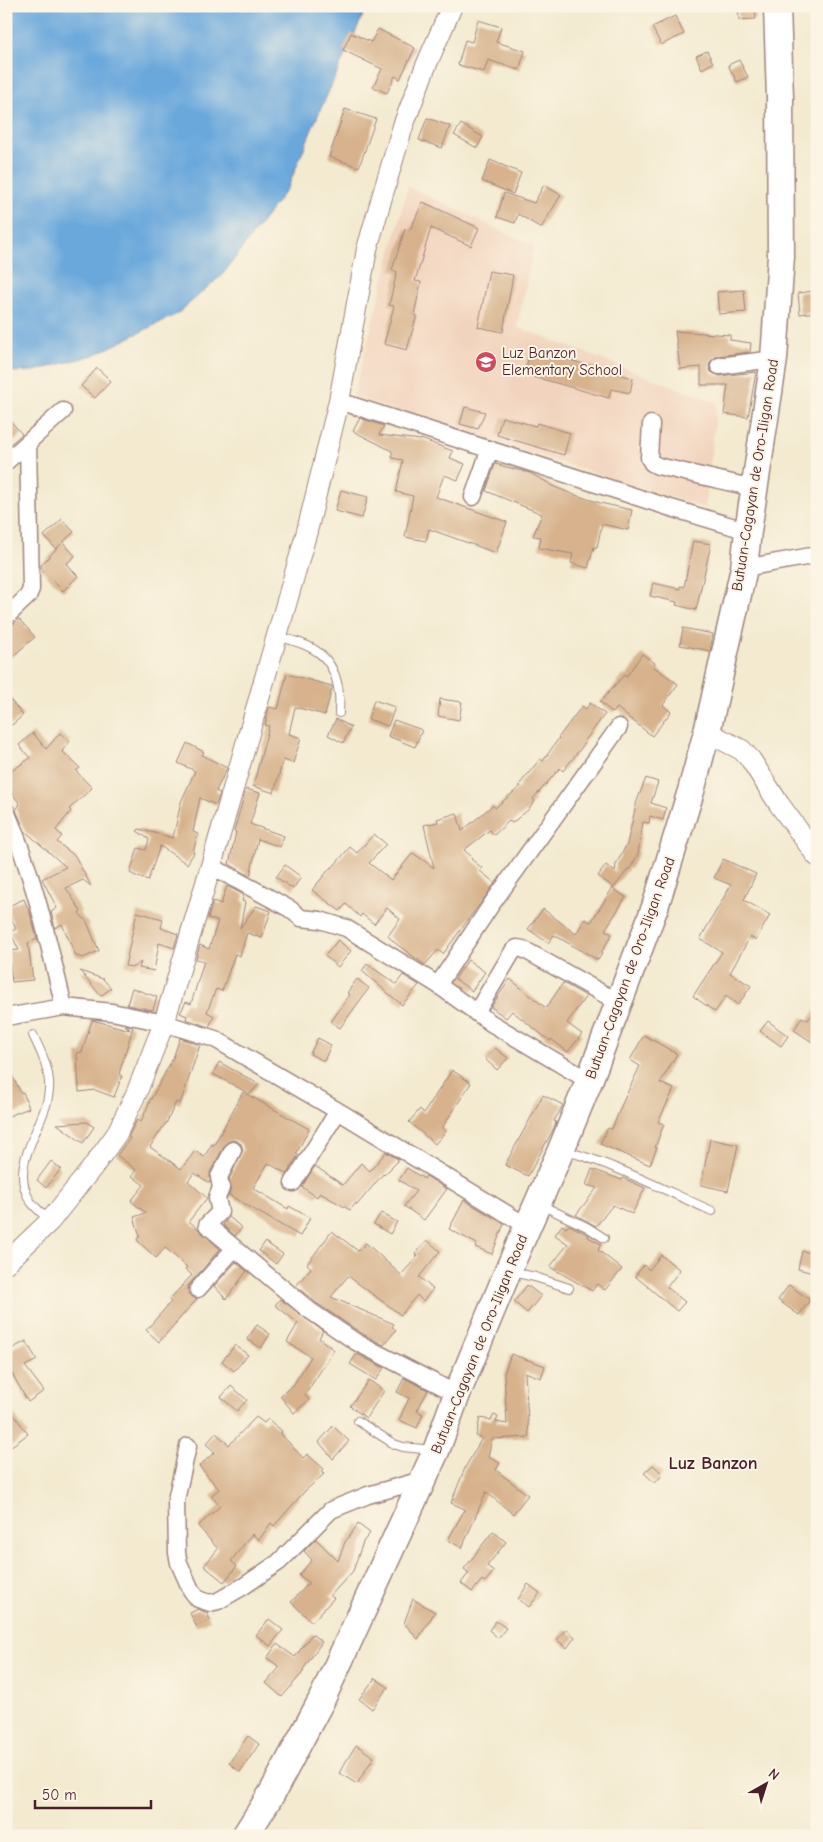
<svg xmlns="http://www.w3.org/2000/svg" width="823" height="1842" viewBox="0 0 823 1842" font-family="'Comic Neue',sans-serif">
	<style>
		.built { fill: #f2d4be }
		.water { fill: #6aa8dc; stroke: #5a6484 }
		.building { fill: #d7b28c }
		.lines { fill: none; stroke-linecap: round; stroke-linejoin: round }
		.service-casing { stroke: #9e847e; stroke-width: 10 }
		.minor-casing { stroke: #9e847e; stroke-width: 19 }
		.tertiary-casing { stroke: #9e847e; stroke-width: 22 }
		.trunk-casing { stroke: #9e847e; stroke-width: 29 }
		.service { stroke: #fff; stroke-width: 8 }
		.minor { stroke: #fff; stroke-width: 16 }
		.tertiary { stroke: #fff; stroke-width: 20 }
		.trunk { stroke: #fff; stroke-width: 26 }
		.labels { text-anchor: middle; stroke-width: 4; stroke-linejoin: round; paint-order: stroke }
		.poi-label { font-size: 15px; fill: #4a1f2b; stroke: #fcf5e5; text-anchor: start }
		.street-label { font-size: 15px; fill: #4a1f2b; stroke: #fcf5e5 }
		.quarter-label { font-size: 18px; font-weight: bold; fill: #4a1f2b; stroke: #fcf5e5 }
	</style>
	<rect width="100%" height="100%" fill="#fcf5e5"/>
	<filter id="ink" filterUnits="userSpaceOnUse"><feTurbulence type="fractalNoise" baseFrequency=".02" numOctaves="2"/><feDisplacementMap in="SourceGraphic" scale="10" xChannelSelector="R" yChannelSelector="G"/><feConvolveMatrix kernelMatrix="1 2 1 2 8 2 1 2 1" color-interpolation-filters="sRGB"/></filter>
	<filter id="wash" filterUnits="userSpaceOnUse"><feTurbulence type="fractalNoise" baseFrequency=".0096" numOctaves="4" result="noise"/><feDisplacementMap in="SourceGraphic" scale="20" xChannelSelector="R" yChannelSelector="G"/><feGaussianBlur stdDeviation="1.12" result="paint"/><feColorMatrix in="noise" values="0 0 0 0 0 0 0 0 0 0 0 0 0 0 0 0 0 1.4 0 .05"/><feComposite in="paint" operator="in"/></filter>
	<g filter="url(#wash)">
		<rect width="100%" height="100%" fill="#f3ead0"/>
		<path class="built" d="M408,187l126,59 -17,81 200,76 -12,105 -352,-111z"/>
		<path class="water" d="M6,6h361l-53,118 -26,63 -65,87 -46,40 -83,41 -60,16 -28,1z"/>
		<g id="blocks">
			<path class="building" d="M738,6h17l1,13 -17,1z
				M675,16l9,18 -23,11 -9,-18z
				M478,20l23,7 -5,15 29,9 -6,19 -31,-10 -4,12 -26,-7 7,-25 7,2z
				M378,29l37,19 -15,31 -5,-3 -8,17 -14,-6 9,-18 -39,-19 8,-17 20,9z
				M707,51l6,12 -11,6 -6,-13z
				M739,60l9,17 -11,5 -9,-17z
				M345,109l31,10 -17,48 -30,-10z
				M427,118l23,8 -8,22 -23,-8z
				M461,124l22,13 -6,11 -23,-13z
				M490,160l31,13 -8,21 -31,-13z
				M544,185l17,10 -20,33 -23,-14 -3,9 -18,-6 7,-24 30,10z
				M423,202l56,26 -8,18 -40,-18 -16,53 6,1 -7,33h3l-10,35 -23,-6 10,-38 -5,-1 8,-33 -5,-2 13,-41 5,1z
				M489,271l24,4 -10,57 -25,-5z
				M744,290l2,22 -27,2 -2,-22z
				M814,291l2,21 -16,2 -2,-21z
				M675,331l55,4v5l21,3 -1,9 -33,4 -7,6 -1,5 2,5 9,4 36,-4 -8,45 -24,-3 4,-29h-27v-18l-21,2z
				M531,349l102,29 -3,15 -19,-4 -2,9 -85,-24z
				M97,368l14,13 -16,17 -14,-12z
				M465,407l20,5 -7,17 -18,-5z
				M6,416l16,18 -16,14z
				M502,417l34,9 1,-3 33,10 -6,22 -67,-20z
				M360,418l24,8 -5,9 42,5v-1l32,12 -3,7 15,6 -7,16 -14,-5 -8,22 71,25 -11,31 -67,-24 -3,12 -21,-4 8,-41 -17,-4 7,-32 -11,-2v-7l-39,-20z
				M495,464l35,9 20,11v1l22,9 28,9 32,7 -4,20 -26,-6 -5,23h-3l-6,21 -17,-5 2,-9 -34,-6 2,-11 -8,-1 9,-22 -56,-23z
				M341,490l27,7 -6,21 -27,-7z
				M62,519l12,13 -11,10 12,14 -9,8 12,12 -15,15 -22,-22v-4l20,-21 -5,5 -12,-13z
				M693,541l18,3 -15,66 -20,-5 1,-3 -27,-6 3,-13 27,6v-3l4,1z
				M19,619l16,18 -29,25v-35l7,-2z
				M683,628l30,6 -3,17 -30,-6z
				M642,654l13,9 -2,3 25,18 -15,21 8,7 -19,24 -35,-28 -4,5 -13,-11 24,-27 2,2z
				M287,674l45,12v2l-7,27 -30,-8 -6,27 12,4 -8,25 -10,-3 -9,33 -21,-7 16,-60 -4,-1 4,-18 9,2z
				M6,695l17,20 -11,10 -6,-6z
				M440,699l22,3 -3,18 -21,-4z
				M374,700l21,7 -7,19 -20,-7z
				M590,703l15,11 -21,28 1,1 -22,28 -3,-3 -27,31 2,2 -7,9 -16,13 -3,-2 -15,14 -4,-5 -26,20 8,7 -1,2 11,9 -2,3 15,12 -52,71 -5,-4 -13,15 -30,-22 -7,-7 12,-17 -13,-11 -13,16 -12,-10 -2,3 -14,-13 -6,7 -28,-21 19,-23 1,1 18,-21 7,6 17,-19 12,10 -17,19 22,17 22,-27 21,15 -10,-43 14,-3 -1,-3 20,-6 5,18 31,-26 2,3 26,-22 -2,-1 21,-26 3,2 16,-23h-1l24,-32 4,3z
				M336,719l15,8 -8,16 -15,-8z
				M394,720l28,10 -7,17 -27,-11z
				M33,733l13,16 14,-16 10,8 -8,10 18,17 -4,3 16,17 -23,21 2,2 -15,19 6,6 -5,6 18,14 16,30 -8,-6 -17,8 15,23 -2,2 8,9 12,29 -16,7 -7,-2 -14,-32 -7,4 -4,-16 6,-4 -15,-29 24,-12 -41,-36 -9,-21 4,-6 -14,-19v-10l24,-17 -11,-13z
				M187,743l17,9 -2,3 25,13 -11,23 4,2 -4,12 -16,-7 -7,34 5,2 -5,18 1,1 -7,11 -27,-18 -12,34 -10,-3 -8,-4 8,-25 8,2 3,-11 -12,-8 2,-2 34,9 8,-36 14,-31 -17,-8z
				M646,778l12,4 -7,21 15,5 -3,12 -13,-4 -1,7 -6,-1 -5,32 -8,15 -1,-1 -16,21 13,8 -21,33 7,4 -11,19 1,1 -4,6 -44,-25 -6,8 -20,-14 15,-20 33,25 9,-15 6,3 21,-33 1,-2 -15,-11 8,-11 9,7 1,-8 11,-20 10,-43z
				M246,789l14,4 -10,31 34,12 -4,11 -22,-8 -8,37 -21,-12 7,-32 -2,-1z
				M723,859l33,15 -12,26 26,15 -14,25 -6,-3 -20,36 21,13 -13,19 -12,-9 -11,16 -22,-16 29,-44 -22,-13 31,-54 -17,-7z
				M285,865l16,12 -8,12 -17,-12z
				M227,886l17,9 -2,6 3,1 -5,26 16,-22 15,5 -9,27 -15,-5 -7,23 -5,-2 -13,37 -6,-2 -9,23 7,4 -5,11 -23,-8 1,-3 -7,-3 6,-11 5,2 13,-43 -8,-2 4,-14 9,4 9,-28 -10,-3 5,-17 8,3z
				M24,899l6,14 7,26 -9,4 5,37 -21,2 -4,-31 11,-1 -9,-18 6,-3 -10,-22z
				M137,912l26,7 -2,9 17,6 -4,14 -15,-5 -5,28 -15,-3 2,-6 -7,5 -9,-1z
				M338,940l13,11 -13,16 -13,-11z
				M468,960l17,12 -13,19 -17,-12z
				M367,964l29,20 7,-9 16,10 -17,20 -40,-34z
				M80,971l23,8 8,9 -10,8z
				M357,979l12,9 -29,40 -9,-6 19,-28 -3,-1z
				M510,979l36,29 17,-25 23,13 -19,27 15,11 -14,18 -17,-13 -1,2 -38,-30 -6,7 -15,-11z
				M132,988l25,9 -4,13 -26,-5z
				M817,1009v36l-23,-15 8,-13 6,3z
				M92,1020l38,10 -5,-5 8,2 -14,47 3,2 -8,21 -19,-7 -16,2 -2,-39 5,-1z
				M768,1021l20,15 -7,10 -21,-15z
				M644,1035l33,19 -17,29 14,6 -16,33 6,2 -9,23h2l-7,18 -50,-21 8,-16 4,1 10,-25 18,-38 -10,-6z
				M180,1038l20,7 -20,59 -4,-2 -10,22h-1l-15,23 31,22 14,-18 9,6 8,-13 2,1 29,-53 66,37 -13,25 2,1 -11,19 -19,-11 -15,25 35,21 1,-3 21,12 -10,18 -71,-41 2,-8 -2,-8 14,-29 -2,-6 -4,-3 -5,-1 -5,2 -17,30v11l-16,-10 -6,8 19,17 -18,23 31,28 -32,37v6l3,4 6,3 -38,43 -13,-12 25,-28 -2,-2 23,-25 -7,-6 2,-2 -19,-17 -3,-2 -9,10 -19,-18 3,-4 -6,-19 12,-4 -15,-12 13,-16 -12,-9 4,-6 -19,-15 13,-17 -2,-1 9,-17 4,2 9,-21 23,-43z
				M318,1038l13,7 -7,16 -14,-7z
				M495,1048l13,10 -11,12 -12,-11z
				M219,1062l40,22 -9,10 -37,-20z
				M6,1064l15,29 2,-1 6,16 -23,9z
				M452,1070l19,13 -29,45 4,3 -11,13 -26,-22 11,-13 4,4z
				M543,1095l20,10 -9,16 2,1 -1,4 -27,50 -23,-11z
				M87,1122l7,5 -11,16 -26,-19z
				M710,1139l28,6 -10,46 -27,-6z
				M386,1152l12,7 -1,3 -13,13 -1,-1 -26,31 -1,-2 -6,7 -30,-17 -3,4 -15,-10 13,-21 28,19 18,-22 9,8z
				M51,1161l10,8 -15,19 -9,-8z
				M407,1168l17,11 2,-3 21,13 -23,31 -20,-14 12,-15 -17,-11z
				M592,1169l30,11 1,-2 22,10 -13,26 -19,-9 -17,21 -20,-11 21,-27 -11,-3z
				M464,1200l40,24 -12,30 -17,-7 2,-3 -28,-15z
				M381,1213l16,9 -7,12 -16,-10z
				M229,1217l13,11 -7,8 -12,-11z
				M562,1225l4,3 3,-3 20,10 -1,2 13,7 -3,6 24,19 -17,21 -8,-6 -5,7 -42,-24 18,-23 -13,-9z
				M332,1231l26,20 8,-8 35,32 17,-19 -3,-2 12,-14 13,11 -21,26 14,12 -10,12 -6,-6 -16,20 -53,-39 -17,21 63,27 -2,3 4,3 -12,15 -23,-12 -46,-31 -19,-16 15,-18 -4,-4z
				M265,1242l18,12 -7,10 -17,-13z
				M802,1251l15,3v20l-19,-5z
				M661,1255l19,15 -13,17 18,15 -8,9 -42,-35 9,-11 5,5z
				M236,1262l11,9 -21,28 -12,-13z
				M527,1285l14,11 -14,17 -13,-11z
				M789,1285l21,15 -11,15 -21,-15z
				M280,1299l43,32 -4,7 15,12 -29,45 4,5 -15,13 -14,-17 14,-12 17,-27 -24,-15 11,-19 -23,-18z
				M257,1325l13,9 -9,14 -14,-9z
				M26,1341l11,19 -12,6 19,25 -16,11 -22,-39v-11z
				M235,1345l13,10 -14,16 -12,-10z
				M357,1354l27,14 -8,12 -26,-16z
				M511,1354l34,12 -4,12 -16,-6 4,65 -37,2 -4,18 12,6 -4,7 32,25 -15,19 -27,-22 -24,56 -14,-8 17,-31 -14,-6 14,-35 17,-30 -6,-2 4,-18 11,2 3,-5 4,2 -2,5 11,2 -3,-50z
				M404,1378l24,12 -11,21 6,3 -6,14 -18,-8 10,-22 -12,-6z
				M369,1380l15,11 -18,27 -16,-12z
				M231,1386l16,14 -10,11 -16,-14z
				M6,1404l22,30 -22,16z
				M256,1417l8,6 4,-4 14,12 -1,3 22,24 4,-4 17,15 -2,2 2,3 -19,17 -31,35 -3,-3 -12,17 -7,-6 -21,27 6,5 -13,16 -20,-16 14,-17 -20,-23 22,-20 -9,-10 8,-7 -20,-23 16,-14 -9,-8 10,-11 13,12z
				M333,1426l16,15 -16,18 -14,-17z
				M653,1465l10,9 -8,9 -11,-10z
				M358,1524l12,9 -7,9 -10,29 -23,25 4,2 -22,24 -21,-20 18,-19 -10,-8 13,-15 -8,-9 12,-12 22,22 7,-19z
				M493,1531l13,11 -19,24 7,5 -9,11 -3,-2 -10,12 -11,-9 8,-10 -5,-4z
				M528,1584l12,9 -11,14 -11,-8z
				M413,1599l22,13 -17,27 -14,-16z
				M198,1609l9,4 3,7 -14,6 -6,-13z
				M269,1619l14,11 -13,16 -14,-11z
				M496,1621l10,7 -8,10 -9,-8z
				M566,1629l9,8 -8,11 -10,-8z
				M312,1634l10,8 -20,29h2l-22,26 -16,-14 14,-16 -13,-9 10,-14 18,13z
				M375,1678l13,9 -16,22 -13,-10z
				M248,1736l11,8 -19,28 -11,-9z
				M356,1745l18,12 -17,27 -18,-11z"/>
		</g>
	</g>
	<g filter="url(#ink)">
		<use href="#blocks" fill-opacity="0" stroke="#9e847e" stroke-width="1"/>
		<g class="lines">
			<g class="service-casing">
				<path id="service" d="M278,637c34,7 57,18 61,57 1,6 0,13 0,19
					M33,1035c7,15 15,30 16,47 3,39 -42,77 -20,117 4,8 15,15 21,22
					M566,1151c51,14 98,39 146,60
					M541,1205l46,22 17,11
					M512,1272l23,5 34,11
					M6,1386l1,1
					M358,1421l36,23 9,3 29,3"/>
			</g>
			<g class="minor-casing">
				<path id="minor" d="M719,366l55,-7
					M339,401l332,107 77,23
					M651,424l-2,34 3,5 6,3 96,22
					M6,462l57,-51
					M473,497l17,-48
					M744,568l73,-13
					M6,617l22,-21 3,-7 -3,-145
					M6,811c27,62 42,129 58,196
					M211,866l79,43 11,9 19,2 26,8 92,57 53,38 98,58
					M438,985l53,-80 128,-178
					M476,1013l37,-62 4,-3 6,1 95,53
					M6,1017l58,-10 48,5 52,11 51,16 123,72 189,115
					M233,1150l-14,27 2,11 -4,10 3,14 -13,13 102,85 47,32 101,52
					M293,1183l45,-72
					M198,1289l36,-40
					M188,1446l-12,54 1,53 2,10 12,27 7,9 12,4 8,-2 26,-15 35,-24 52,-52 37,-15 54,-15"/>
			</g>
			<g class="tertiary-casing">
				<path id="tertiary" d="M707,732l35,18 9,10 28,44 38,52
					M6,1263l44,-42 42,-53 24,-33 20,-41 28,-71 47,-157 96,-335 32,-130 28,-152 15,-52 21,-71 22,-58 27,-62"/>
			</g>
			<g class="trunk-casing">
				<path id="trunk" d="M245,1836l27,-43 49,-92 115,-250 21,-57 51,-123 53,-121 28,-69 66,-174 36,-116 16,-59 37,-164 4,-37 26,-172 7,-103 -1,-158 -3,-92"/>
			</g>
			<use href="#service" class="service"/>
			<use href="#minor" class="minor"/>
			<use href="#tertiary" class="tertiary"/>
			<use href="#trunk" class="trunk"/>
		</g>
	</g>
	<defs>
		<g id="school-disc" transform="scale(1.125)"><circle r="9.5" fill="#d1495b" stroke="#fcf5e5"/><path d="M0-5L7-2L0 1L-7-2ZM-4 1L0 2.5L4 1V4Q0 6-4 4Z" fill="#fff"/></g>
	</defs>
	<g fill-rule="evenodd">
		<use href="#school-disc" x="486" y="362"/>
	</g>
	<g class="labels">
		<g class="poi-label">
			<text x="502" y="358">Luz Banzon<tspan x="502" dy="17">Elementary School</tspan></text>
		</g>
		<g class="street-label">
			<text transform="translate(755 475) rotate(-81)" y="5">Butuan-Cagayan de Oro-Iligan Road</text>
			<text transform="translate(630 968) rotate(-70)" y="5">Butuan-Cagayan de Oro-Iligan Road</text>
			<text transform="translate(479 1344) rotate(-68)" y="5">Butuan-Cagayan de Oro-Iligan Road</text>
		</g>
		<g class="quarter-label">
			<text x="713" y="1469">Luz Banzon</text>
		</g>
	</g>
	<rect width="823" height="1842" fill="none" stroke="#fcf5e5" stroke-width="25"/>
	<g transform="translate(766 1784) rotate(39)" stroke="#fcf5e5" stroke-width="4" paint-order="stroke">
	<path d="M0-4L9 19L0 12L-9 19Z" fill="#4a1f2b"/>
	<text y="-8" font-size="14" font-weight="bold" text-anchor="middle" fill="#4a1f2b">N</text>
	</g>
	<path d="M35 1800v8h116v-8" fill="none" stroke="#4a1f2b" stroke-width="2.5"/>
	<text x="42" y="1800" font-size="15" fill="#4a1f2b" stroke="#fcf5e5" stroke-width="4" paint-order="stroke">50 m</text>
</svg>
